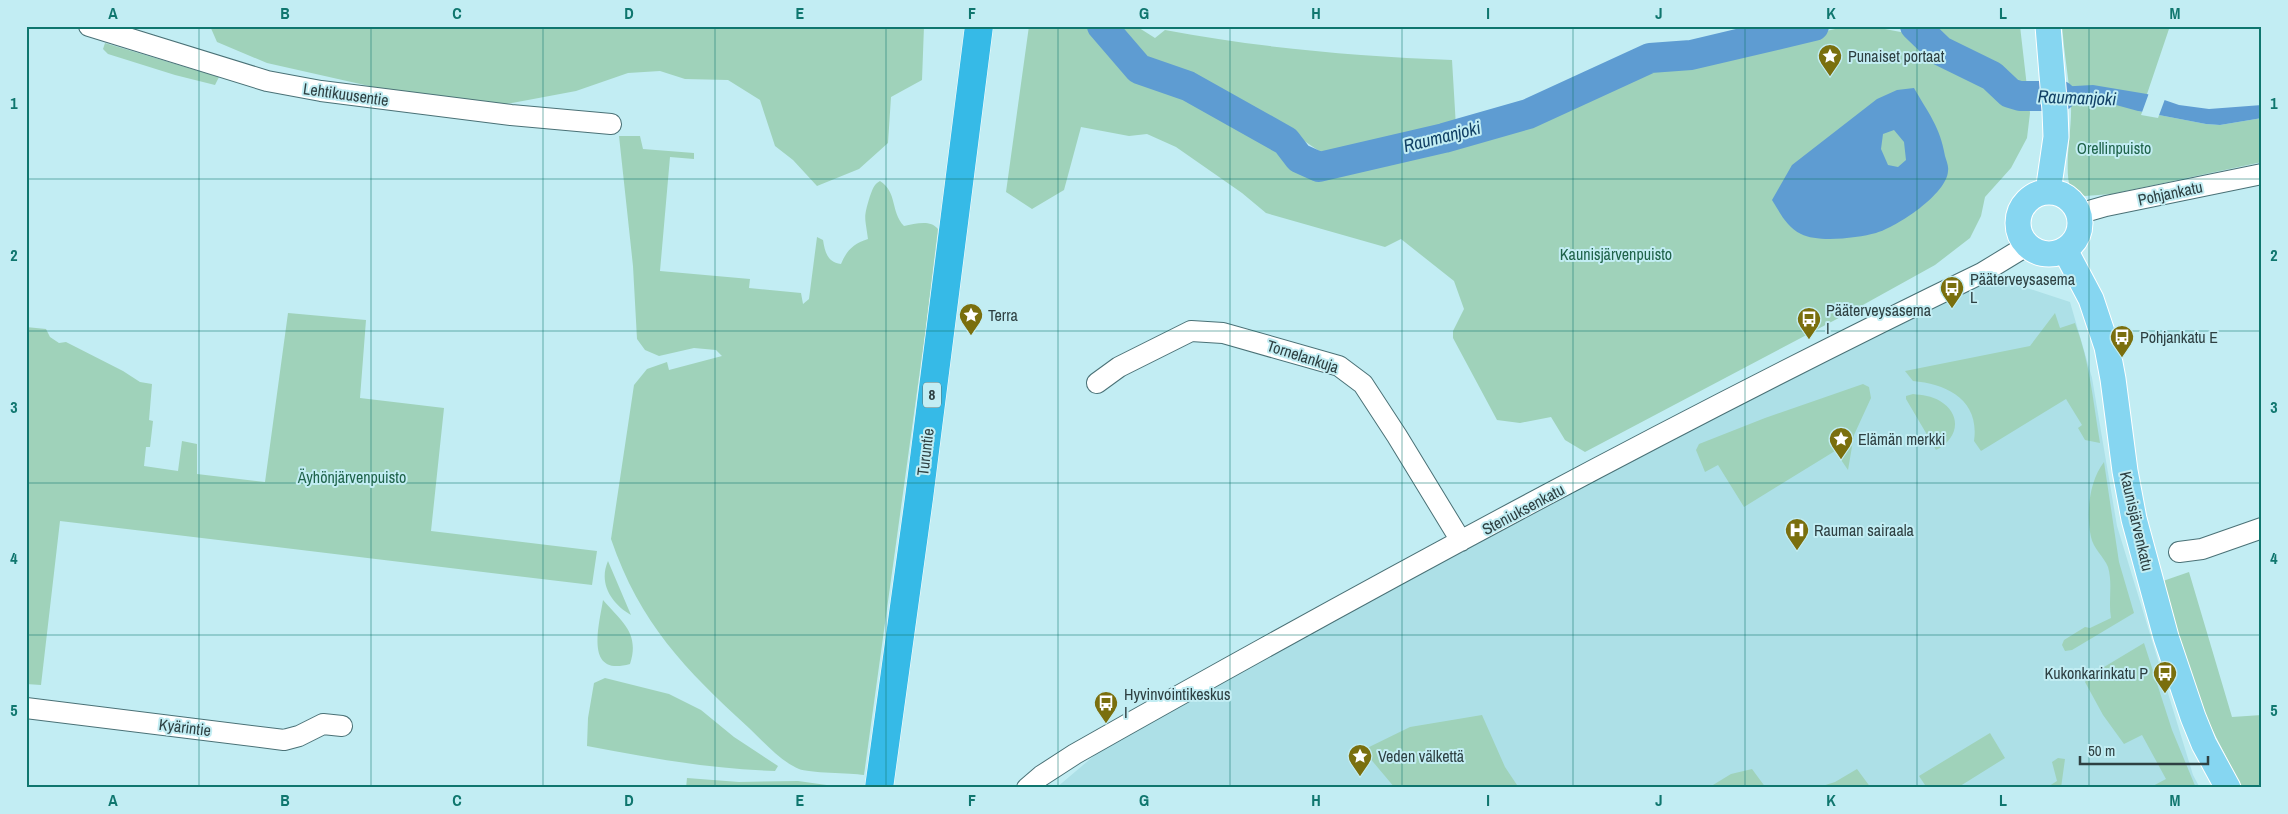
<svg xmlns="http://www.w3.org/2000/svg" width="2288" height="814" viewBox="0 0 2288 814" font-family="'Archivo Narrow',sans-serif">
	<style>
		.built { fill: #ade0e7 }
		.green { fill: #9fd2ba }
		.water { fill: #5e9cd2; fill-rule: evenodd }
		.pier { fill: #c2edf3 }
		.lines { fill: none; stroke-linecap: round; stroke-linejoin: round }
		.river { stroke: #5e9cd2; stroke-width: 30 }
		.minor-casing { stroke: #4a7176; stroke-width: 22 }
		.major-casing { stroke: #fff; stroke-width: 27 }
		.highway-casing { stroke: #fff; stroke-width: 29 }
		.minor { stroke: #fff; stroke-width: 20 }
		.major { stroke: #86d6f1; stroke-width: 25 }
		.highway { stroke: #36bae7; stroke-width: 28 }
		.grid { fill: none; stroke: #0f766e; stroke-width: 1; stroke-opacity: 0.55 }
		.labels { text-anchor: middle; stroke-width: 4; stroke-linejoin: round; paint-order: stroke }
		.shield { fill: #c2edf3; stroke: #5a7477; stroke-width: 1 }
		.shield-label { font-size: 15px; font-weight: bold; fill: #2e4042 }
		.poi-label { font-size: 16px; fill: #2e4042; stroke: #c2edf3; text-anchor: start }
		.street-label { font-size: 16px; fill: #2e4042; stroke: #c2edf3 }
		.park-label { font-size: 16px; fill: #1f634a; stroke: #c2edf3 }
		.water-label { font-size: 18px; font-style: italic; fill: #114065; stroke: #c2edf3 }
		.neatline { fill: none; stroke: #0f766e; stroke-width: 2 }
		.grid-label { font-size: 16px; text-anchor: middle; font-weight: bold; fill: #0f766e }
	</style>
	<rect width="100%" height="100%" fill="#c2edf3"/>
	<path class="built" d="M1982,273l88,29 22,76 25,148 76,249 7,13h-1144l85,-72z"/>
	<path class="green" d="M210,26h714l-2,54 -31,17 -3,46 -29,26 -42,17 -24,-26 -18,-14 -15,-46 -32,-20 -43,-1 -25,-8 -32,2 -52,18 -70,13 -97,-9 -142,-32 -50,-21z
		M1029,26h59l24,18 24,33 52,15 56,40 29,7 17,27 17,9 49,-7 146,-39 141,-62 56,-8 150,-33h20l37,7 1,-7h113l10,87 -3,25 -16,30 -26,29 -4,19 -11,22 -35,27 -83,46 -267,141 -20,-12 -14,-23 -31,6 -23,-3 -44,-82v-7l11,-22 -10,-28 -53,-42 -16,8 -119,-34 -24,-20 -66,-46 -29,-13 -18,2 -48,-9 -17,63 -32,19 -26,-17z
		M1113,26h23l19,12 10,-8c94,18 191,26 287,30l4,67 -64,18 -64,12 -40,-27 -75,-42 -70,-29z
		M2062,26h108l-23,68 -9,17 68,13 14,1 42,-7v44l-150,32 -27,2 -14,-6c-8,-20 1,-59 0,-84 -2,-26 -7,-53 -9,-80z
		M105,43l114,34 -4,8 -40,-10 -67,-21 -5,-5z
		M619,136h21l3,13 51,4v6l-24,-2 -10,114 90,8 -1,9 52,5 2,11 6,-5 8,-62 6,3c2,12 4,22 18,24 6,-14 12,-20 27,-25 -3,-23 -5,-20 2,-43 3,-7 3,-11 10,-15 18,12 10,30 24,45 11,-2 26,-7 34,3l-13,105 -61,441c-13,-2 -56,-2 -65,-6 -19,-8 -35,-27 -50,-41 -64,-59 -109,-104 -138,-189l23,-154 13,-16 20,-7 2,8 53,-14 -6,-6 -22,-2 -35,8 -14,-6 -8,-11 -4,-73z
		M288,313l78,7 -6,78 84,10 -13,123 166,20 -5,34 -532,-64 -19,164 -15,-1v-357l20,2 4,8 9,6 7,-1 57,29 17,11 12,2 -3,36 4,1 -3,26h-4l-2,19 34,5 4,-30 15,3v30l68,8z
		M2055,313l5,15 15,-5c15,39 18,79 25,120l-15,-3 -7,-12 4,-3 -16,-26 -85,52 -7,-10c6,-41 -27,-57 -61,-60l-8,-10 125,-25z
		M1863,384l6,3 2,11 -17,37 -6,35 -13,-19 -91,56 -26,-42 -13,7 -9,-22 3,-6 66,-26z
		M1913,394c9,1 19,2 27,7 23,14 18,38 -4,49l-30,-51v-3z
		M2104,462l15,100 15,51 -62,37 -7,1 -3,-6 2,-5 21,-13 5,1 21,-10c-3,-17 2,-34 -3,-51 -4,-10 -15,-19 -17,-30 -5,-23 -2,-56 13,-75z
		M608,561l23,54c-19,-11 -33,-31 -23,-54z
		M2189,572l43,145 30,-2v73h-20l-33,-65 -23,-63 -23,-79z
		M603,600c19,22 37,33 27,64 -46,13 -31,-38 -27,-64z
		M2144,643l28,87 24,58h-47l17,-9 -24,-44 -18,9 -21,-29 -18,-33 4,-6z
		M605,678l64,16 32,16 33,27 44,29 -3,5c-64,-2 -125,-13 -188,-25l1,-28 6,-35z
		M1482,715l23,52 14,21h-124l-32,-38 47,-23z
		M1990,733l15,25 -48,30h-30l-8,-12z
		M2058,758l7,1 -4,29h-15l11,-7 -5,-19z
		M1752,769l14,19h-58l23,-14z
		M1857,769l14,19h-55l19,-6z
		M687,778l52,4 59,-1 50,7h-162z"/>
	<path class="water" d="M2093,85l54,9 32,11 30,4 53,-4v13l-42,7 -14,-1 -68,-13 -33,-9 -34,2 -38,-1 -13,-7 19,-8z
		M1914,88c14,25 26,38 31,68 1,4 4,10 3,15 -1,23 -51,56 -72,62 -18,5 -58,10 -75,1 -14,-7 -21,-21 -29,-34l20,-35 85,-66 20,-9zM1894,130l10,12 2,18 -8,7 -10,-2 -7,-16 2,-15z"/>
	<path class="pier" d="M2065,85l2,22 -36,-2 -2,-15 10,-4z
		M2149,93l16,6 -7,19 -17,-3z"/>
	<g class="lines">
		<path class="river" d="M1102,26l37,43 49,17 98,55 13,17 20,9 125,-29 84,-24 122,-56 41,-3 123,-29
			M1915,26l26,25 51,25 18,17 10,3h41"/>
		<g class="minor-casing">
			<path id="minor" d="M89,26l178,55 54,10 190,24 100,9
				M2078,214l28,-8 156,-32
				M1097,383l22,-16 72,-36 32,2 116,33 24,18 34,52 64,105
				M2179,552l23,-3 60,-21
				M26,708l258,32 15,-4 24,-12 19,2
				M1027,788l14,-12 34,-22c297,-168 599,-332 907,-481l46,-28"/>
		</g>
		<g class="major-casing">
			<path id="major" d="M2048,26l7,85 1,26 -8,55
				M2018 223a31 31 0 1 1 62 0a31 31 0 1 1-62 0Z
				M2065,250l26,49 16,48 6,32 12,92 9,48 32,118 27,80 11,27 24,44"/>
		</g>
		<g class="highway-casing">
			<path id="highway" d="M879,788l40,-290 60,-472"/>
		</g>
		<use href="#minor" class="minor"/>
		<use href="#major" class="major"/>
		<use href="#highway" class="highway"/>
	</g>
	<path class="grid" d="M199,26v762M371,26v762M543,26v762M715,26v762M886,26v762M1058,26v762M1230,26v762M1402,26v762M1573,26v762M1745,26v762M1917,26v762M2089,26v762M26,179h2236M26,331h2236M26,483h2236M26,635h2236"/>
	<defs>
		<g id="sight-pin" transform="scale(1.25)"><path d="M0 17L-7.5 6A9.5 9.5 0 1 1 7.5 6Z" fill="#7a6f0e" stroke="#c2edf3"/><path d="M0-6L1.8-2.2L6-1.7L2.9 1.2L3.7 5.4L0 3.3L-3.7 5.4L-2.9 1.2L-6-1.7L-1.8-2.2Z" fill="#fff"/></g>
		<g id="bus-pin" transform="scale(1.25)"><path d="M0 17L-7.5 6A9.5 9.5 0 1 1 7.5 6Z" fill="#7a6f0e" stroke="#c2edf3"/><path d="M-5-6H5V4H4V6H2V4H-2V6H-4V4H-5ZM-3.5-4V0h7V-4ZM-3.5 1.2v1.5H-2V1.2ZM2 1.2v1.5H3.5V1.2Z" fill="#fff"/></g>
		<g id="hospital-pin" transform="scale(1.25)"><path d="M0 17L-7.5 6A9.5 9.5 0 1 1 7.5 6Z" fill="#7a6f0e" stroke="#c2edf3"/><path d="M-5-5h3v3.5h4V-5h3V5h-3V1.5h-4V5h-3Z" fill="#fff"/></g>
	</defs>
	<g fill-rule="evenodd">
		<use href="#sight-pin" x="1830" y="56"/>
		<use href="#bus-pin" x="1952" y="288"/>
		<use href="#sight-pin" x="971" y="315"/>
		<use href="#bus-pin" x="1809" y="319"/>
		<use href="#bus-pin" x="2122" y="337"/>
		<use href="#sight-pin" x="1841" y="439"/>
		<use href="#hospital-pin" x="1797" y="530"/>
		<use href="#bus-pin" x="2165" y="673"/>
		<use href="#bus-pin" x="1106" y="703"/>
		<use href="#sight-pin" x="1360" y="756"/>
	</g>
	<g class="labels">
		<rect class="shield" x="923" y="382.5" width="18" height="25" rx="4"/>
		<g class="shield-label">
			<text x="932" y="400">8</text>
		</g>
		<g class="poi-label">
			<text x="1848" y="62">Punaiset portaat</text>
			<text x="1970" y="285">Pääterveysasema<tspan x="1970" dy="18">L</tspan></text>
			<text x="1826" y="316">Pääterveysasema<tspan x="1826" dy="18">I</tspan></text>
			<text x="988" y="321">Terra</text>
			<text x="2140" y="343">Pohjankatu E</text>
			<text x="1858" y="445">Elämän merkki</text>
			<text x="1814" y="536">Rauman sairaala</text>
			<text x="2148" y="679" text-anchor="end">Kukonkarinkatu P</text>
			<text x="1124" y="700">Hyvinvointikeskus<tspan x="1124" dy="18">I</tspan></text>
			<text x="1378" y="762">Veden välkettä</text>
		</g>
		<g class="street-label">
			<text transform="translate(346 94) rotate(8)" y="6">Lehtikuusentie</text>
			<text transform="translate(2170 193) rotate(-12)" y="6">Pohjankatu</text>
			<text transform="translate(1303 356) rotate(18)" y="6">Tornelankuja</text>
			<text transform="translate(925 452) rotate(-83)" y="6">Turuntie</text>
			<text transform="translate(1523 509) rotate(-28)" y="6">Steniuksenkatu</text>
			<text transform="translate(2137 521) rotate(77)" y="6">Kaunisjärvenkatu</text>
			<text transform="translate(185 727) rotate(7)" y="6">Kyärintie</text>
		</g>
		<g class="park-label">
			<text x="2114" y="154">Orellinpuisto</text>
			<text x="1616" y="260">Kaunisjärvenpuisto</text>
			<text x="352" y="483">Äyhönjärvenpuisto</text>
		</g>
		<g class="water-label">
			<text transform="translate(2077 98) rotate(2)" y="6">Raumanjoki</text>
			<text transform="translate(1442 137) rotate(-14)" y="6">Raumanjoki</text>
		</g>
	</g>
	<rect width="2288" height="814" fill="none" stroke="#c2edf3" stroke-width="55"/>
	<path d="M2080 756v8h128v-8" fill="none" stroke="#2e4042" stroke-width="2.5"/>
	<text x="2088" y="756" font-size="15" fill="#2e4042" stroke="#c2edf3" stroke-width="4" paint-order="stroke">50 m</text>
	<rect x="28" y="28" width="2232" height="758" class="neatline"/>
	<g class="grid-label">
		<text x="113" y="19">A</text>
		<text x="285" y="19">B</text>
		<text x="457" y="19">C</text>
		<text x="629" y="19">D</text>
		<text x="800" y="19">E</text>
		<text x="972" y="19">F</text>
		<text x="1144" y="19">G</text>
		<text x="1316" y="19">H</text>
		<text x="1488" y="19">I</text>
		<text x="1659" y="19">J</text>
		<text x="1831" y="19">K</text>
		<text x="2003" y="19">L</text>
		<text x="2175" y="19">M</text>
		<text x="14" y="109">1</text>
		<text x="2274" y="109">1</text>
		<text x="14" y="261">2</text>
		<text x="2274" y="261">2</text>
		<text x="14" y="413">3</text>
		<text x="2274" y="413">3</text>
		<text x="14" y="564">4</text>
		<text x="2274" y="564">4</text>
		<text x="14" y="716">5</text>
		<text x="2274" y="716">5</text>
		<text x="113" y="806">A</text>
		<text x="285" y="806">B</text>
		<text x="457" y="806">C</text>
		<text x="629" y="806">D</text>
		<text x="800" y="806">E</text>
		<text x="972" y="806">F</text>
		<text x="1144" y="806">G</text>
		<text x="1316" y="806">H</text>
		<text x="1488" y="806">I</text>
		<text x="1659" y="806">J</text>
		<text x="1831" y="806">K</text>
		<text x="2003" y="806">L</text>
		<text x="2175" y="806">M</text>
	</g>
</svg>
